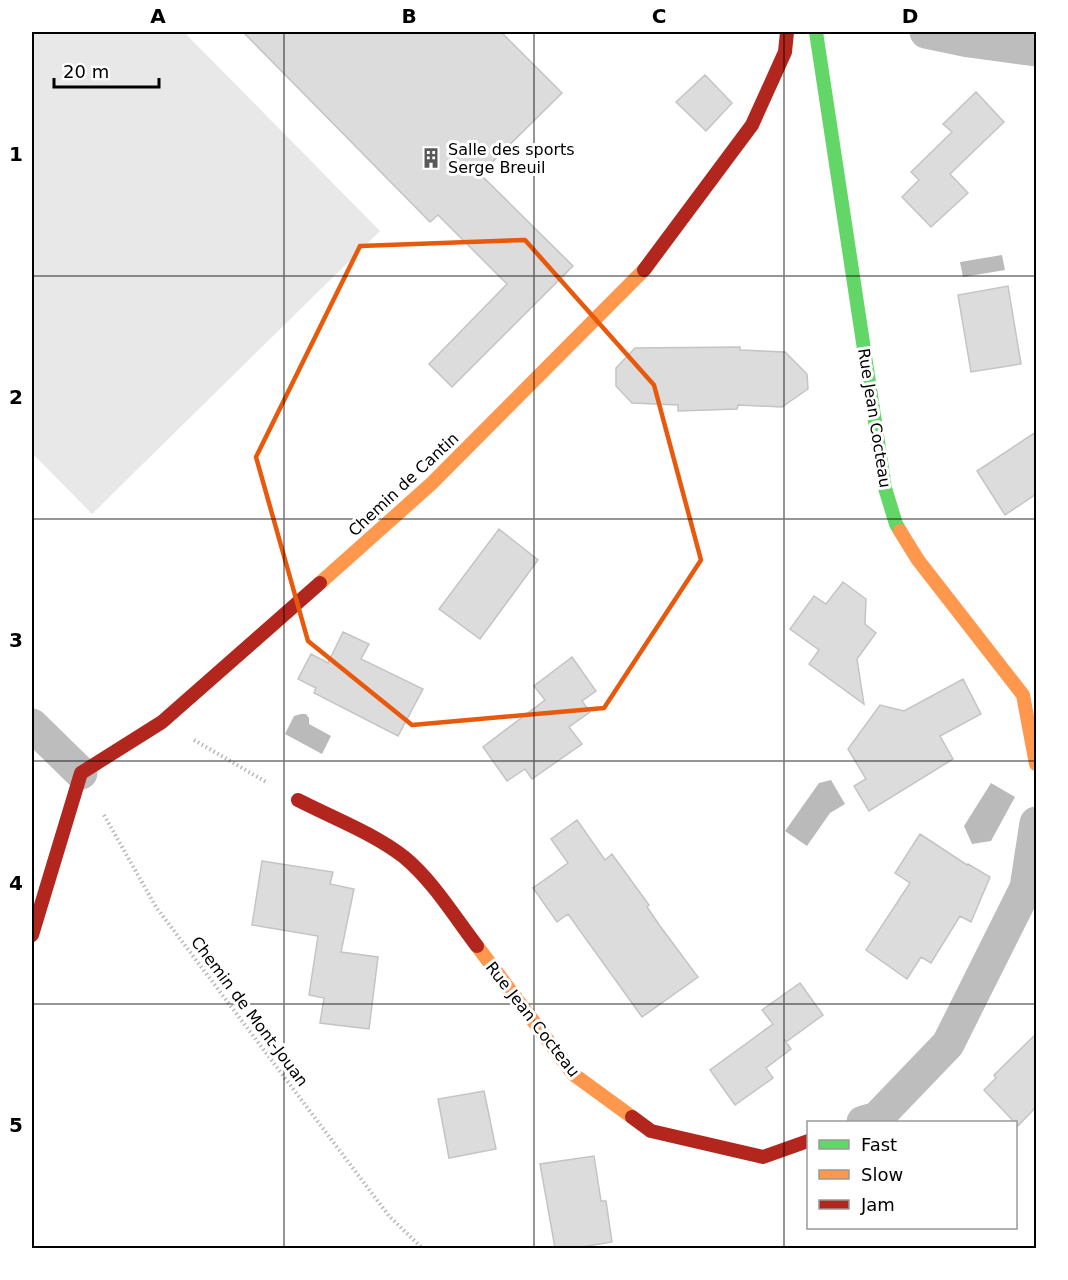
<svg xmlns="http://www.w3.org/2000/svg" width="1068" height="1280" viewBox="0 0 1068 1280" font-family="'DejaVu Sans',sans-serif">
	<style>
		.green { fill: #e8e8e8 }
		.water { fill: #bababa }
		.building { fill: #dcdcdc; stroke: #c4c4c4; stroke-width: 1.5 }
		.lines { fill: none; stroke-linecap: round; stroke-linejoin: round }
		.path { stroke: #b8b8b8; stroke-width: 4; stroke-dasharray: 1.5 3; stroke-linecap: butt }
		.street { stroke: #bdbdbd; stroke-width: 33 }
		.fast { stroke: #63d668; stroke-width: 14 }
		.slow { stroke: #ff974d; stroke-width: 14 }
		.jam { stroke: #b3261e; stroke-width: 14 }
		.marked { fill: none; stroke: #e8590c; stroke-width: 4.5; stroke-linejoin: round }
		.grid { fill: none; stroke: #000; stroke-width: 1.5; stroke-opacity: 0.55 }
		.labels { text-anchor: middle; stroke-width: 6; stroke-linejoin: round; paint-order: stroke }
		.poi-label { font-size: 16px; fill: #000; stroke: #fff; text-anchor: start }
		.street-label { font-size: 16px; fill: #000; stroke: #fff }
		.neatline { fill: none; stroke: #000; stroke-width: 2 }
		.grid-label { font-size: 20px; text-anchor: middle; font-weight: bold; fill: #000 }
	</style>
	<rect width="100%" height="100%" fill="#fff"/>
	<path class="green" d="M32,32h152l196,199 -288,283 -60,-61z"/>
	<path class="water" d="M1002,255l3,15 -42,7 -3,-15z
		M301,714h5l3,4v6l22,12 -9,18 -37,-20 9,-18z
		M831,780l14,24 -15,9 -23,33 -22,-15 34,-48z
		M991,783l24,14 -24,44 -19,3 -8,-18z"/>
	<path class="building" d="M243,32h258l61,61 -82,81 93,92 -121,121 -23,-23 78,-80 -69,-69 -8,7z
		M705,75l27,28 -26,28 -30,-29z
		M976,92l28,30 -54,52 18,19 -37,34 -29,-30 17,-17 -8,-8 41,-40 -9,-8z
		M1008,286l13,78 -50,8 -13,-77z
		M740,347v3l45,2 22,22 1,15 -26,18 -44,-2 -1,4 -59,2v-6l-46,-2 -16,-17v-18l19,-20z
		M1036,432v62l-31,21 -28,-44z
		M499,529l39,31 -58,79 -41,-30z
		M843,582l23,17 -1,25 11,9 -19,26 7,45 -55,-40 10,-14 -29,-21 24,-33 12,8z
		M343,632l26,12 -8,15 62,30 -25,47 -84,-43 2,-5 -18,-9 13,-25 17,9z
		M572,657l24,34 -14,10 8,11 -21,15 13,17 -50,35 -7,-10 -18,12 -24,-34 62,-47 -11,-14z
		M963,679l18,35 -41,22 13,23 -84,52 -15,-25 12,-7 -18,-30 32,-44 24,6z
		M577,820l28,40 7,-6 37,51 -2,2 13,19 38,51 -56,40 -74,-103 -11,8 -24,-34 35,-25 -17,-24z
		M920,834l47,31 1,-1 22,13 -19,45 -11,-6 -29,47 -10,-6 -14,22 -41,-29 44,-67 -15,-10z
		M262,861l71,11 -3,12 24,5 -13,63 37,5 -9,72 -49,-6 4,-25 -15,-3 9,-59 -66,-11z
		M800,983l23,32 -37,27 -2,-3 7,10 -25,19 7,10 -38,27 -25,-35 63,-46 -11,-14z
		M1036,1034v73l-18,19 -34,-36 12,-12 -2,-3z
		M484,1091l12,58 -47,9 -11,-59z
		M594,1156l7,45h5l6,41 -36,6h-21l-15,-84z"/>
	<g class="lines">
		<path class="path" d="M194,740l74,43
			M104,815l52,92 233,309 33,32"/>
		<path class="street" d="M926,32l43,9 67,9
			M32,725l49,48
			M863,1122l14,-4 71,-74 78,-156 10,-65"/>
		<path class="fast" d="M816,32l69,456 11,36 4,7"/>
		<path class="slow" d="M900,531l18,29 105,135 13,69
			M320,583l111,-99 213,-214
			M477,946l96,128 59,43"/>
		<path class="jam" d="M644,270l108,-145 33,-73 2,-20
			M298,800c35,18 75,33 106,57 29,24 50,59 73,89
			M32,935l49,-162 81,-51 158,-139
			M632,1117l19,14 112,26 45,-16"/>
	</g>
	<path class="marked" d="M525,240l129,145 47,175 -97,148 -192,17 -104,-84 -52,-184 104,-211z"/>
	<path class="grid" d="M284,32v1216M534,32v1216M784,32v1216M32,276h1004M32,519h1004M32,761h1004M32,1004h1004"/>
	<defs>
		<g id="building-bare" transform="scale(1.62)"><path d="M-4-6H4V6H1V3H-1V6H-4ZM-2.5-4.3h1.7v1.8h-1.7ZM.8-4.3h1.7v1.8H.8ZM-2.5-1h1.7V.8h-1.7ZM.8-1h1.7V.8H.8Z" fill="#595959" stroke="#fff" stroke-width="2.5" paint-order="stroke"/></g>
	</defs>
	<g fill-rule="evenodd">
		<use href="#building-bare" x="431" y="158"/>
	</g>
	<g class="labels">
		<g class="poi-label">
			<text x="448" y="155">Salle des sports<tspan x="448" dy="18">Serge Breuil</tspan></text>
		</g>
		<g class="street-label">
			<text transform="translate(875 418) rotate(81)" y="6">Rue Jean Cocteau</text>
			<text transform="translate(403 484) rotate(-43)" y="6">Chemin de Cantin</text>
			<text transform="translate(250 1011) rotate(53)" y="6">Chemin de Mont-Jouan</text>
			<text transform="translate(533 1019) rotate(52)" y="6">Rue Jean Cocteau</text>
		</g>
	</g>
	<rect width="1068" height="1280" fill="none" stroke="#ffffff" stroke-width="66"/>
	<rect x="807" y="1121" width="210" height="108" fill="#ffffff" stroke="#999999" stroke-width="1.5"/>
	<rect x="819" y="1140" width="30" height="9" fill="#63d668" stroke="#999999" stroke-width="1.5"/>
	<text x="861" y="1151" font-size="18" fill="#000000">Fast</text>
	<rect x="819" y="1170" width="30" height="9" fill="#ff974d" stroke="#999999" stroke-width="1.5"/>
	<text x="861" y="1181" font-size="18" fill="#000000">Slow</text>
	<rect x="819" y="1200" width="30" height="9" fill="#b3261e" stroke="#999999" stroke-width="1.5"/>
	<text x="861" y="1211" font-size="18" fill="#000000">Jam</text>
	<path d="M54 78v9h105v-9" fill="none" stroke="#000000" stroke-width="3"/>
	<text x="63" y="78" font-size="18" fill="#000000" stroke="#ffffff" stroke-width="4.5" paint-order="stroke">20 m</text>
	<rect x="33" y="33" width="1002" height="1214" class="neatline"/>
	<g class="grid-label">
		<text x="158" y="23">A</text>
		<text x="409" y="23">B</text>
		<text x="659" y="23">C</text>
		<text x="910" y="23">D</text>
		<text x="16" y="161">1</text>
		<text x="16" y="404">2</text>
		<text x="16" y="647">3</text>
		<text x="16" y="890">4</text>
		<text x="16" y="1132">5</text>
	</g>
</svg>
